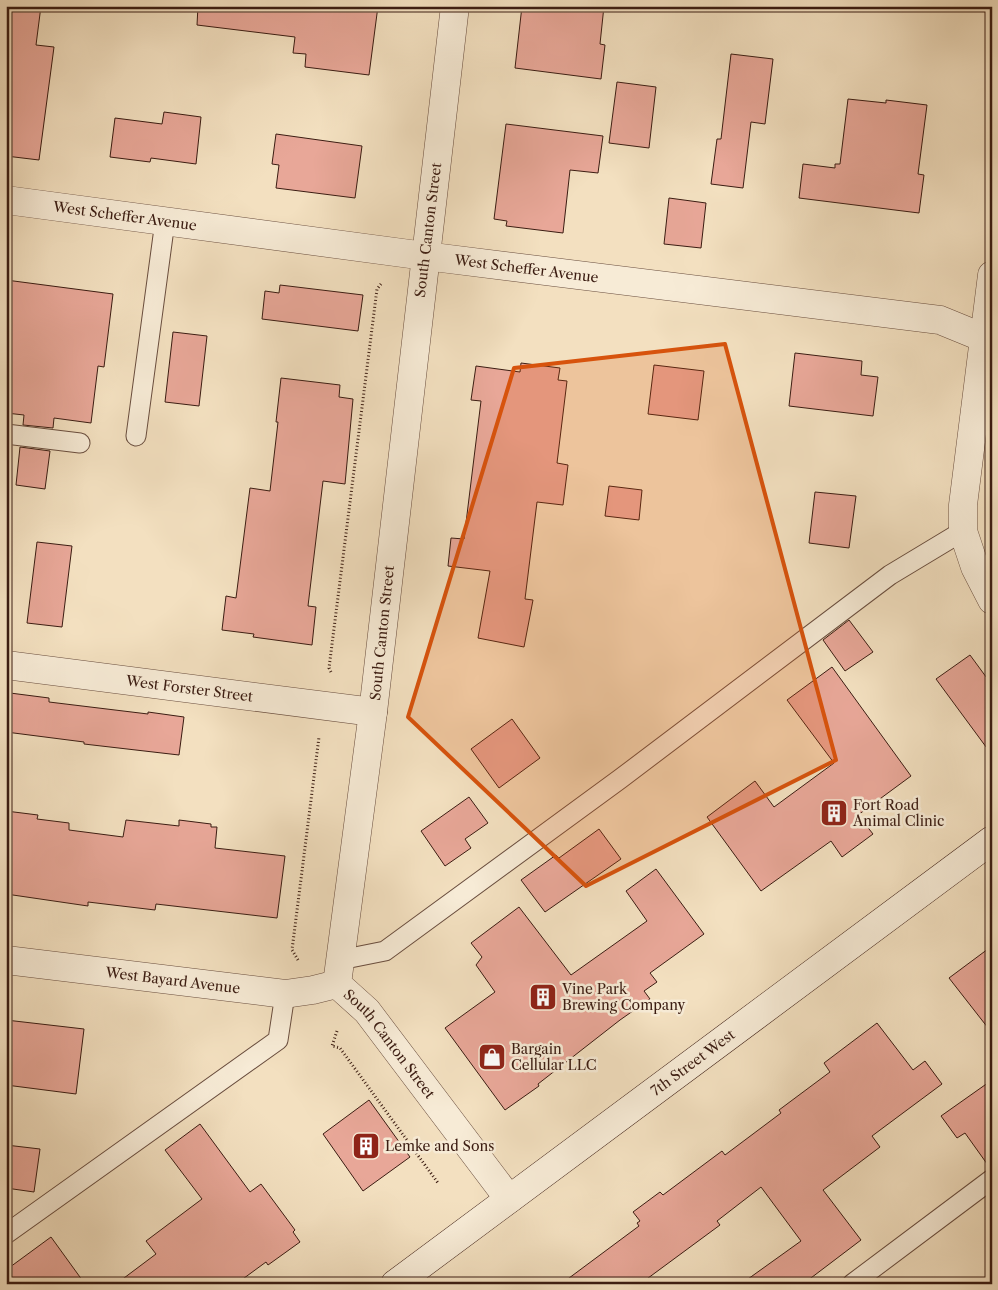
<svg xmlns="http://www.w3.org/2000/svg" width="998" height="1290" viewBox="0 0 998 1290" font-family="'Libre Caslon Text',serif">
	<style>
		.building { fill: #e8a798; stroke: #3b1c12 }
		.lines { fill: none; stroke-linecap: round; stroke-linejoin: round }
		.lane-casing { stroke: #694d3e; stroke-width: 21 }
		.street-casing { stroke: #694d3e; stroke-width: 29 }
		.secondary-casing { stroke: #3b1c12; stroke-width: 29 }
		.path { stroke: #3b1c12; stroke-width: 3; stroke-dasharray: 1 2.5; stroke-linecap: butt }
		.lane { stroke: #f7ebd6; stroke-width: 19 }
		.street { stroke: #f7ebd6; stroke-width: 28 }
		.secondary { stroke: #f7ebd6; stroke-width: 28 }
		.marked { fill: #d7530d; fill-opacity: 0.2; stroke: #d7530d; stroke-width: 4; stroke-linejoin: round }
		.labels { text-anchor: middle; stroke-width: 5; stroke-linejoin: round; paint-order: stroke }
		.street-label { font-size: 14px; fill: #3b1c12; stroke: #f7ebd6 }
		.poi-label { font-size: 14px; fill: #3b1c12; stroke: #f7ebd6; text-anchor: start }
	</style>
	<rect width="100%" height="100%" fill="#f3e0c0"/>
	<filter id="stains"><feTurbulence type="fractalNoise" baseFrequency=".004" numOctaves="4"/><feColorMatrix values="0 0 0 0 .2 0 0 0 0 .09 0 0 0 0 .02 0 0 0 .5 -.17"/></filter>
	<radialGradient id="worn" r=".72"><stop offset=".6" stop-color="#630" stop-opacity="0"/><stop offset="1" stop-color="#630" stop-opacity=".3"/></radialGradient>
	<path class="building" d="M6,6h35l-5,39 18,2 -15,113 -33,-4z
		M198,6h180l-9,69 -64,-8 1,-13 -13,-1 2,-16 -98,-12z
		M522,6h82l-4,38 5,1 -4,34 -86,-11z
		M731,54l42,5 -8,65 -14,-2 -8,66 -32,-4 6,-45h4z
		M617,82l39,5 -7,61 -40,-5z
		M848,99l38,4v-3l41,5 -9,69 6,1 -5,38 -120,-15 4,-34 32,4v-4h5z
		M164,112l37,5 -5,47 -45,-6 -1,4 -40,-5 5,-39 47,6z
		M506,124l97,12 -5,37 -28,-3 -7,63 -57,-7 1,-5 -13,-2z
		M276,134l86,12 -7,52 -79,-10 3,-23 -7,-1z
		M669,198l37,5 -5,45 -37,-4z
		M6,280l107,14 -9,73 -6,-1 -7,57 -37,-5 -1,10 -30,-3 1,-10 -18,-2z
		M280,285l83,10 -5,36 -96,-12 3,-28 14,2z
		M173,332l34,4 -8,70 -34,-4z
		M795,353l67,8 -1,14 17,2 -5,39 -84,-10z
		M521,363l39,5 -2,12 9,1 -10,82 11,2 -5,40 -26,-3 -12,97 8,1 -9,47 -46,-9 12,-67 -42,-5 3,-28 13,1 17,-138 -10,-1 5,-34 44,6z
		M654,365l50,6 -6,49 -50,-6z
		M281,378l59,7 -1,12 14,2 -8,85 -22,-3 -15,125 8,1 -4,38 -59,-8 1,-3 -32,-4 4,-34 10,2 14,-110 20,3 8,-69h-2z
		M20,447l30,4 -5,38 -29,-4z
		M609,486l33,4 -3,30 -34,-4z
		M815,492l41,4 -7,52 -40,-5z
		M37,542l35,4 -10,81 -35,-4z
		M849,620l24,32 -28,19 -22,-31z
		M970,655l22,30v70l-56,-76z
		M832,667l79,109 -53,39 15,19 -31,23 -11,-16 -70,50 -54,-74 48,-36 19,26 60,-44 -47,-63z
		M10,693l39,5v4l99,12v-2l36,5 -5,38 -95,-11v-2l-78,-10z
		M512,719l28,39 -41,30 -28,-39z
		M469,797l19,26 -23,16 6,9 -26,18 -24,-35z
		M6,811l32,4 -1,4 32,4v7l54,7 3,-17 53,6v-6l32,4v3h6l-2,21 70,8 -8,62 -121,-14 -1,6 -67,-8v4l-82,-12z
		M599,829l22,30 -76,53 -24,-32 35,-25 3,3z
		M656,869l48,65 -54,39 7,9 -13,9 6,8 -30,21 -82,64 1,2 -34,24 -60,-82 50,-36 -19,-27 6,-8 -11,-14 48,-36 52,68 76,-54 -21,-30z
		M992,946v87l-43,-55z
		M6,1020l78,9 -8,65 -70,-9z
		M877,1023l36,47 12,-9 17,23 -70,52 8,11 -57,43 38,50 -58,44h-62l60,-43 -40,-54 -44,34 3,4 -80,59h-79l78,-58 -2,-3 3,-2 -7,-9 27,-20 3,3 59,-44 3,4 56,-42 -2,-3 51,-38 -6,-9z
		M992,1080v88h-2l-25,-35 -8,5 -16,-22z
		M369,1100l41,57 -47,34 -40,-57z
		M200,1124l50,68 11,-8 34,46 -2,2 7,10 -32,23 -2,-3 -30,22h-120l40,-30 -10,-13 56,-42 -37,-49z
		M6,1145l34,4 -6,43 -28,-4z
		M51,1237l34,47h-79v-14z"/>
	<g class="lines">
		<g class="lane-casing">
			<path id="lane" d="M6,434l74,9
				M136,436l29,-215
				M340,960l45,-9 235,-172 270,-204 73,-44
				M6,1234l272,-194 7,-46
				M852,1284l140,-105"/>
		</g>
		<g class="street-casing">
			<g id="street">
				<path id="s1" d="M455,6l-82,706 -36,272 30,27 142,188"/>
				<path id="s2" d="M6,200l419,56 515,64 44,18"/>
				<path d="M992,275l-29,230v26l12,36 17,33"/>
				<path id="s3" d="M6,665l367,47"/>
				<path id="s4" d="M6,960l279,34 28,-4 24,-6"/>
			</g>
		</g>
		<g class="secondary-casing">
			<g id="secondary">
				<path id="s5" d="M395,1284l597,-444"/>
			</g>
		</g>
		<path class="path" d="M331,672l-2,-4 48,-379 4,-5
			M298,960l-6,-10 27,-213
			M337,1031l-5,15 8,2 98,135"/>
		<use href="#lane" class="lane"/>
		<use href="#street" class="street"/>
		<use href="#secondary" class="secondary"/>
	</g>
	<path class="marked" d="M725,344l111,416 -250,126 -178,-169 106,-349z"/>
	<defs>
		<g id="building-square" transform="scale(1.4375)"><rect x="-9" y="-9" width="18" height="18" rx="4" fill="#8f2418" stroke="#f7ebd6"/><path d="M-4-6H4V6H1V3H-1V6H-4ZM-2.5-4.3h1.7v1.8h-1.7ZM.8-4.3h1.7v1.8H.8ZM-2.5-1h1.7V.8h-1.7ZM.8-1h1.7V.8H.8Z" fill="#fff"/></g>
		<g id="shop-square" transform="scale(1.4375)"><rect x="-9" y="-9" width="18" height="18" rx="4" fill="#8f2418" stroke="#f7ebd6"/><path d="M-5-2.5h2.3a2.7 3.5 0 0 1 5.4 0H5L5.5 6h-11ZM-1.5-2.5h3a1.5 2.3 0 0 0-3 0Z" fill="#fff"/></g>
	</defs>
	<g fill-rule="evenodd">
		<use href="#building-square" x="834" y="813"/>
		<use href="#building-square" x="543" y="997"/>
		<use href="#shop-square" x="492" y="1057"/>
		<use href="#building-square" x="366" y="1146"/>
	</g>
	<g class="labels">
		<g class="street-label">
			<text dy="5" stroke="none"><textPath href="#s2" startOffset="120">West Scheffer Avenue</textPath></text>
			<text transform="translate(428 230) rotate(-83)" y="5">South Canton Street</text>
			<text dy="5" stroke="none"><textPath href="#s2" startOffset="525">West Scheffer Avenue</textPath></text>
			<text transform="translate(382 633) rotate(-84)" y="5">South Canton Street</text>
			<text dy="5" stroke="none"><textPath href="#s3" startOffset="185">West Forster Street</textPath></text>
			<text dy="5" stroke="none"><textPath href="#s4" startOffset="168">West Bayard Avenue</textPath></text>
			<text dy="5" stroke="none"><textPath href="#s1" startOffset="1065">South Canton Street</textPath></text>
			<text dy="5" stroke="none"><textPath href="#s5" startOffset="371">7th Street West</textPath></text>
		</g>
		<g class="poi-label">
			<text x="853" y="810">Fort Road<tspan x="853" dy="16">Animal Clinic</tspan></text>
			<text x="562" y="994">Vine Park<tspan x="562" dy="16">Brewing Company</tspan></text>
			<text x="511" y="1054">Bargain<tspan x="511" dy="16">Cellular LLC</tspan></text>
			<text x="385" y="1151">Lemke and Sons</text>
		</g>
	</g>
	<rect width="998" height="1290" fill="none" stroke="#f3e0c0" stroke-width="25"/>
	<rect x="8" y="8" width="983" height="1275" fill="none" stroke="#3b1c12" stroke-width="2.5"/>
	<rect x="12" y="12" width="973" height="1265" fill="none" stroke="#3b1c12"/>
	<rect width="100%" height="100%" filter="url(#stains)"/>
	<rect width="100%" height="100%" fill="url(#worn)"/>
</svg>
